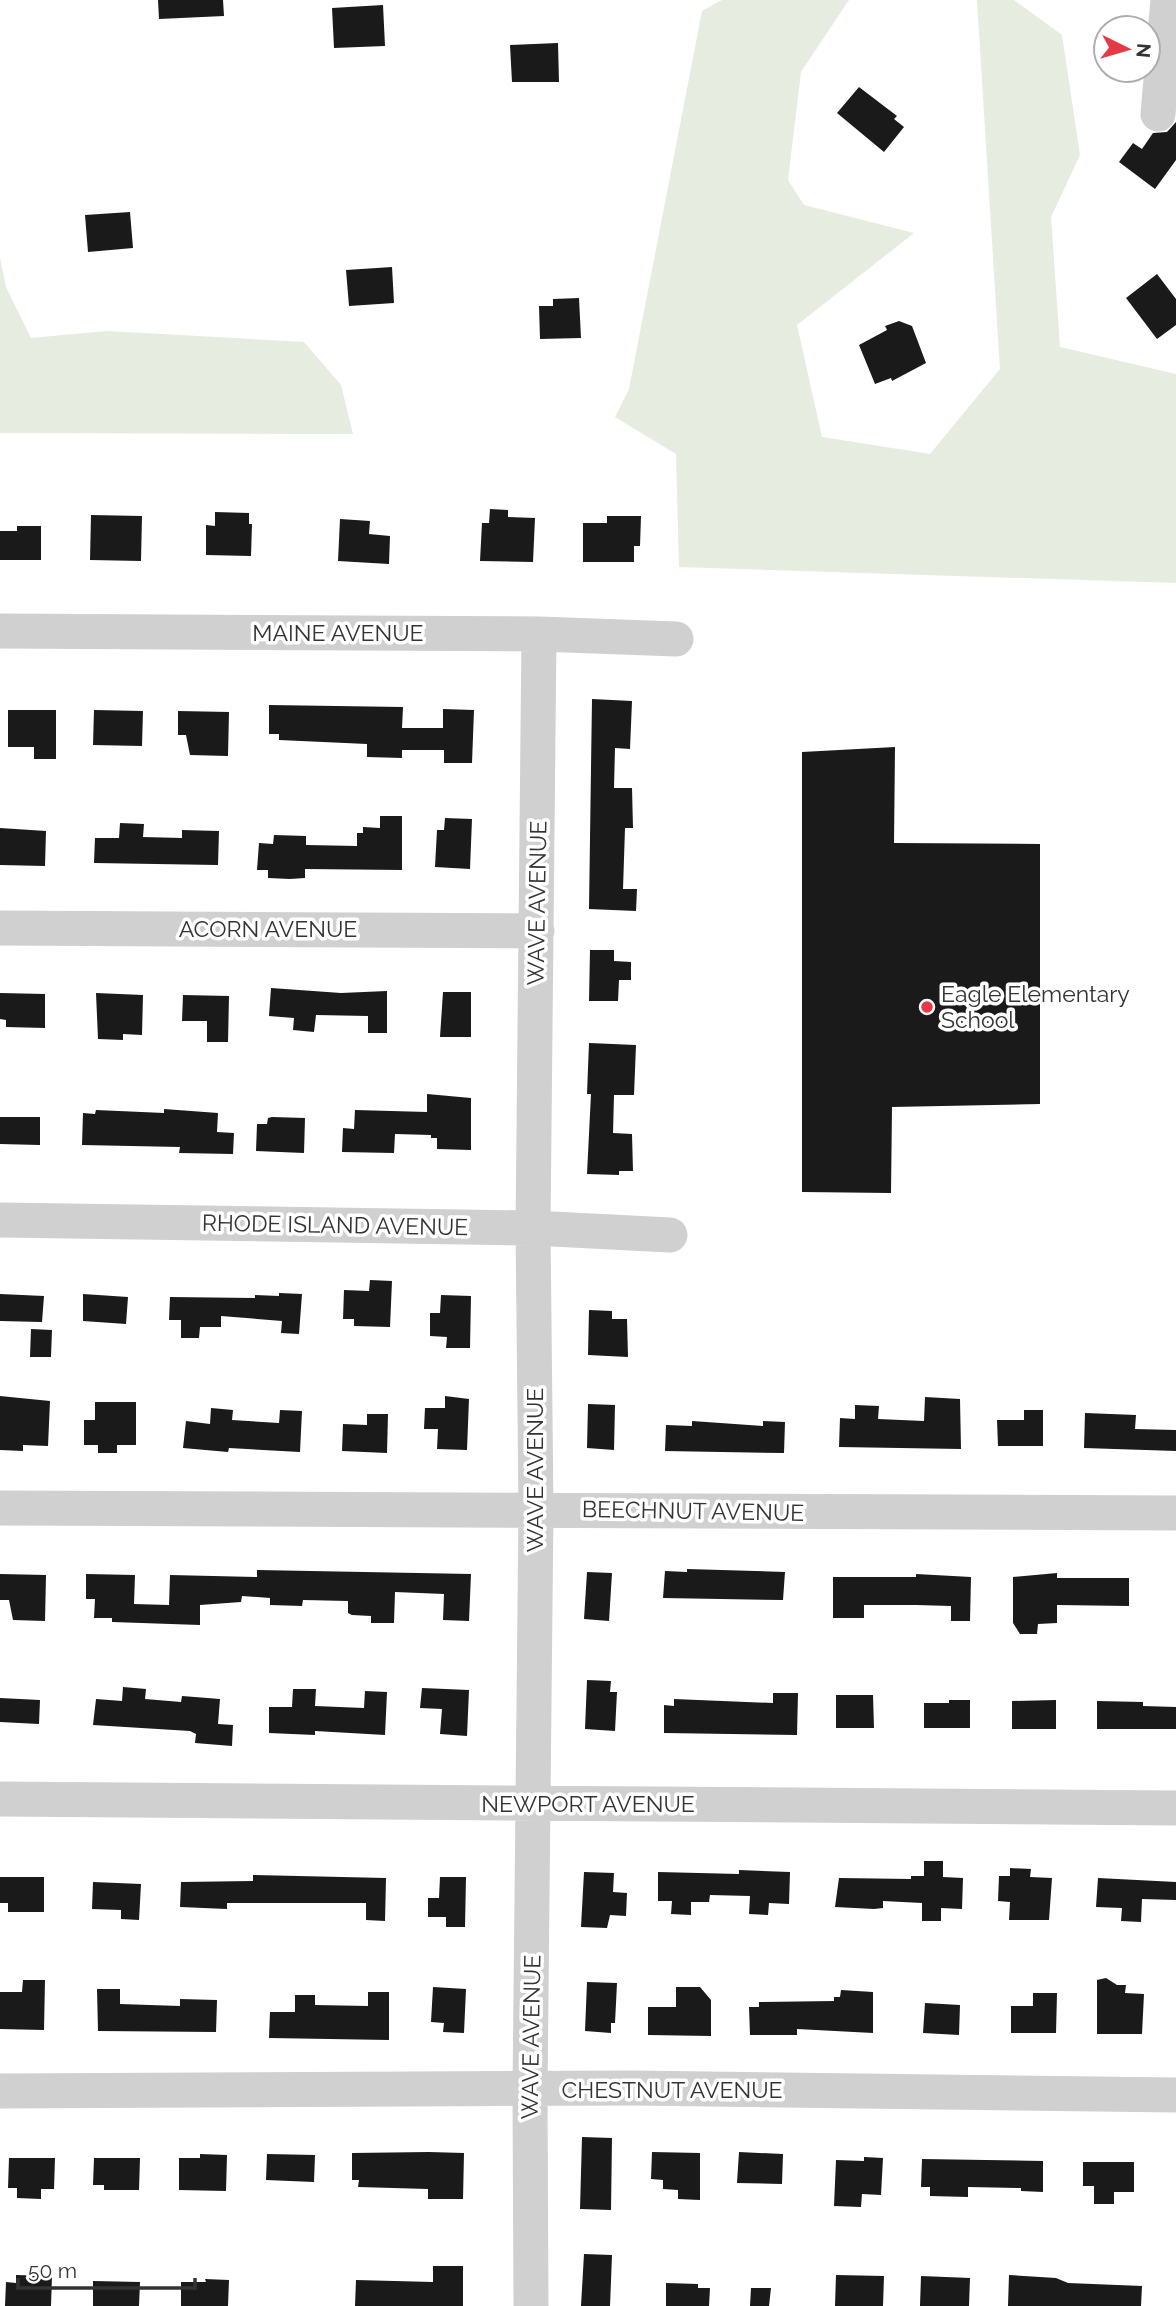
<svg xmlns="http://www.w3.org/2000/svg" width="1176" height="2306" viewBox="0 0 1176 2306" font-family="Raleway,sans-serif">
	<style>
		.green { fill: #e6ecdf }
		.building { fill: #1a1a1a }
		.lines { fill: none; stroke-linecap: round; stroke-linejoin: round }
		.minor { stroke: #d0d0d0; stroke-width: 35 }
		.poi-dot { fill: #e63946; stroke: #fff; stroke-width: 2.5 }
		.labels { text-anchor: middle; stroke-width: 7; stroke-linejoin: round; paint-order: stroke }
		.street-label { font-size: 23px; fill: #333; stroke: #fff }
		.poi-label { font-size: 23px; fill: #333; stroke: #fff; text-anchor: start }
	</style>
	<rect width="100%" height="100%" fill="#fff"/>
	<path class="green" d="M722,0h127l-48,72 -13,108 16,25 110,28 -117,92 25,112 108,17 70,-85 -23,-369h37l48,35 18,120 -29,62 9,130 116,27v209l-497,-16 -3,-113 -61,-37 14,-28 73,-378z
		M0,258l6,29 25,51 76,-7 197,11 37,43 12,49 -353,-1z"/>
	<path class="building" d="M158,0h65l1,16 -65,3z
		M383,5l2,41 -51,2 -2,-40z
		M558,43l1,39h-47l-2,-37z
		M859,87l38,29 -3,3 10,8 -20,25 -47,-39z
		M1176,122v38l-21,29 -36,-27 14,-19 9,6 11,-16 14,-1z
		M130,212l3,36 -45,4 -3,-37z
		M392,267l2,36 -45,3 -3,-36z
		M1157,274l19,25v26l-19,14 -31,-41z
		M579,298l2,40 -41,1 -1,-33h14v-7z
		M899,321l13,5 14,37 -34,18 -1,-3 -16,6 -16,-39 28,-15 -2,-4z
		M490,509l18,1v7l27,1 -2,44 -53,-1 2,-38h7z
		M215,512l34,1v11h3l-1,32 -45,-1v-30l9,1z
		M91,515l51,1 -1,45 -51,-1z
		M607,516h34l-1,30h-6v16h-51v-39h24z
		M340,519l30,2 -1,13 21,2 -1,28 -51,-3z
		M17,526h24v34h-41v-29h17z
		M592,699l40,2 -2,48 -15,-1 -1,40h18l1,40h-8l-2,61h14l-1,22 -47,-2z
		M269,705l134,2 -1,21h41v-19l31,1 -2,53h-28v-13h-42v8l-35,-1v-13l-88,-4v-6h-10z
		M8,710h48v49h-22v-12h-26z
		M94,710l49,1 -1,35 -49,-1z
		M178,711l51,1 -1,44 -38,-1 -4,-20h-8z
		M895,747l-1,96 146,1v260l-148,3 -1,86 -89,-1v-440z
		M380,816h22v54l-97,-1v9l-15,1 -22,-1v-8h-11l2,-27 14,1 1,-9 32,1v9l51,1v-13h6v-6l17,1z
		M445,818l27,1 -2,50 -35,-2 2,-37h7z
		M120,823l24,1 -1,13 39,1v-8l37,1 -1,34 -124,-2 1,-25h24z
		M0,828l46,3 -1,35 -45,-1z
		M590,950h24v11l17,1v18h-12l-1,21h-29z
		M271,988l70,5 46,-2v42h-19v-17l-52,-1 -2,17 -21,-2 1,-12 -25,-2z
		M443,992h28v45h-31z
		M0,993l45,1v34l-39,-1v-7l-6,-1z
		M96,993l47,2 -1,40 -19,-1v6l-25,-1z
		M183,995l46,1 -1,46h-21v-21h-25z
		M589,1043l47,2 -2,50h-20l-1,38 19,1 1,37h-14v4l-32,-1 4,-80h-4z
		M427,1094l44,4v52l-34,-1v-11h-6v-3l-36,-1 -1,19 -52,-1 1,-24 11,1 1,-19 72,2z
		M164,1109l54,4 -1,19 17,1 -1,21 -54,-1 1,-6 -98,-2 1,-32 12,1 1,-4 68,3z
		M0,1117h40v28l-40,-1z
		M272,1117l33,1 -1,35 -48,-2 1,-27h10l1,-6z
		M370,1280l22,1 -2,46 -36,-1v-7h-11l1,-29 25,1z
		M279,1293l23,1 -3,40 -18,-1 1,-12 -61,-5v11h-21l-1,11h-18v-18h-12l1,-23 85,1v-3l24,1z
		M0,1294l44,2 -2,26 -42,-1z
		M83,1294l45,3 -2,27 -43,-3z
		M441,1295l30,1 -1,52h-24l1,-11 -17,-1v-23h10z
		M589,1310l23,1v8h15l1,38 -40,-2z
		M31,1329l21,1 -1,27h-21z
		M0,1396l50,5 -2,45 -25,-1v6l-23,-1z
		M445,1396l24,3 -2,51 -30,-1 1,-20h-14l1,-21h20z
		M925,1397l35,2 1,50 -122,-2 1,-29 15,1v-14l24,1 -1,13 46,2z
		M95,1402h41v43h-19v8h-19v-8h-14v-25h11z
		M588,1404l27,1 -1,45 -27,-2z
		M211,1408l22,2 -1,10 47,3 1,-13 22,1 -2,41 -71,-4 -1,4 -45,-4 3,-27 24,3z
		M1024,1410h19v36h-45l-1,-26h27z
		M1085,1413l51,2 -1,14 41,1v21l-92,-3z
		M367,1414h21l-1,39 -45,-2 1,-27 24,1z
		M692,1421l71,5v-5l22,1 -1,31 -119,-2 1,-26 26,1z
		M687,1569l98,3 -2,28 -120,-2 2,-27 22,1z
		M257,1570l214,4 -2,47 -26,-1 1,-26 -49,-2 -1,31h-23v-7l-19,-1 -4,-2v-12l-45,-1 -1,6 -32,-1v-7l-28,-2 -1,6 -41,3v20l-88,-3v-4h-18l1,-19h-9v-25l49,1 -1,29 35,1 1,-30 87,2z
		M587,1572l25,1 -3,48 -25,-2z
		M1057,1573v5h72v28l-72,-1v18l-19,1 -1,10h-17l-7,-11v-46z
		M0,1574l46,1 -1,46 -32,-1 -4,-20h-9z
		M916,1574l55,3 -1,44h-19v-15l-35,-1h-52v13h-31v-41h83z
		M587,1680l24,1 -1,11h7l-2,39 -30,-2z
		M123,1687l23,2 -1,10 36,3 1,-6 38,3 -2,25 15,1 -1,21 -37,-3 1,-9 -6,-3 -97,-6 3,-26 26,2z
		M422,1688l47,2 -2,46 -27,-2 2,-25 -22,-1z
		M293,1689h23l-1,17 49,2 1,-17 22,1 -2,43 -70,-4v4l-46,-2v-26h23z
		M773,1693h25l-1,42 -133,-2v-28l10,1v-7l99,4z
		M836,1695h37l1,33h-38z
		M0,1698l40,2 -1,24 -39,-2z
		M949,1700h21v28h-46v-25h25z
		M1056,1700v29h-44v-28z
		M1097,1701l46,1v4l33,1v22h-79z
		M924,1861h19v16l20,1 -1,31 -21,-1v13h-19v-18l-39,-2v7l-9,1 -39,-2 4,-29 72,1v-3h13z
		M1010,1868l21,1 -1,8 22,1 -3,42h-40l1,-18 -12,-1 1,-25h11z
		M739,1870l51,2 -1,32 -20,-1 -1,12 -19,-1 1,-18 -40,-1 -1,7h-18v13l-20,-1 1,-13h-14v-29l81,2z
		M584,1872l30,1 -1,19 14,1 -1,23 -16,-1 -3,13 -26,-1z
		M253,1875l133,3 -1,43 -19,-1v-17h-139v6l-47,-2 1,-25 72,-1z
		M0,1877h44v35h-36v-9h-8z
		M440,1877h26l-1,50h-19v-10h-18v-19h11z
		M1098,1878l78,4v18l-34,-1 -1,23 -20,-1 1,-13 -26,-1z
		M93,1882l48,2 -2,36 -18,-1v-9l-29,-1z
		M1106,1978l11,7h9l-1,8 19,1 -2,40h-45v-54z
		M23,1980h22l-1,50 -44,-1v-37h22z
		M587,1982l30,1 -2,40h-4v10l-26,-2z
		M433,1987l33,2 -2,44 -21,-1 1,-9 -13,-1z
		M676,1987h24l11,13v36l-63,-1v-28h28z
		M97,1989h23v15l60,2v-7l37,1 -1,32 -118,-1z
		M841,1990l32,2v41l-76,-4v6h-47l-1,-28h10v-5l75,-1v-4h6z
		M368,1992h21v48l-120,-2 1,-26h25v-17h20v10l53,1z
		M1033,1993h24l-1,40h-45v-27h22z
		M925,2003l35,2 -1,30 -36,-2z
		M582,2137l30,1 -1,72 -31,-1z
		M429,2152l35,1 -1,46h-35v-10l-70,-2 1,-7h-7v-27z
		M652,2152l48,1v47l-22,-1v-9l-15,-1v-9l-12,-1z
		M739,2152l44,2 -1,30 -45,-1z
		M200,2154l27,1 -1,36 -47,-1v-32h21z
		M267,2154l48,1 -1,27 -48,-2z
		M864,2157l19,1 -2,37 -19,-1 -1,13 -27,-1 2,-46 28,1z
		M9,2158h46l-1,31h-13v10l-24,-1v-10h-9z
		M94,2158h46l-1,32h-35v-5h-11z
		M922,2159l121,2v31l-22,-1v-3l-53,-1v10l-38,-1v-9h-9z
		M1083,2162h51v30h-20v12h-20v-18h-11z
		M584,2254l28,1 -2,51h-29z
		M433,2266h30v40h-108l1,-26 77,2z
		M16,2275l36,1 -1,30h-46l1,-24 10,1z
		M836,2275l48,1 -1,30h-48z
		M1009,2275l47,3 12,5 74,3 -1,20h-133z
		M921,2276l49,2 -1,28h-49z
		M205,2279l24,1 -1,26h-47v-24h25z
		M93,2281l47,1 -1,24h-46z
		M666,2283l32,1v4h12l-1,18h-43z
		M751,2288h20l-2,18h-19z"/>
	<g class="lines">
		<path class="minor" d="M1158,114l10,-114
			M0,631l539,3 137,5
			M0,928l537,3
			M0,1220l533,8 137,7
			M0,1508l1176,5
			M0,1799l1176,9
			M0,2091l634,-3 542,7
			M531,2306l-1,-215 6,-582 -3,-281 6,-594"/>
	</g>
	<circle class="poi-dot" cx="927" cy="1007" r="7"/>
	<g class="labels">
		<g class="street-label">
			<text x="338" y="641">MAINE AVENUE</text>
			<text transform="translate(537 903) rotate(-89)" y="8">WAVE AVENUE</text>
			<text x="268" y="937">ACORN AVENUE</text>
			<text transform="translate(335 1225) rotate(1)" y="8">RHODE ISLAND AVENUE</text>
			<text transform="translate(535 1470) rotate(-90)" y="8">WAVE AVENUE</text>
			<text transform="translate(693 1511) rotate(1)" y="8">BEECHNUT AVENUE</text>
			<text x="588" y="1812">NEWPORT AVENUE</text>
			<text transform="translate(531 2037) rotate(-89)" y="8">WAVE AVENUE</text>
			<text x="672" y="2098">CHESTNUT AVENUE</text>
		</g>
		<g class="poi-label">
			<text x="941" y="1002">Eagle Elementary<tspan x="941" dy="26">School</tspan></text>
		</g>
	</g>
	<g transform="translate(1127 49) rotate(95)"><circle r="33" fill="#ffffff" stroke="#adadad" stroke-width="2"/>
	<path d="M0-5L12 26L0 18L-12 26Z" fill="#e63946"/>
	<text y="-10" font-size="19" font-weight="bold" text-anchor="middle" fill="#333333">N</text>
	</g>
	<path d="M18 2278v10h177v-10" fill="none" stroke="#333333" stroke-width="3.5"/>
	<text x="28" y="2278" font-size="21" fill="#333333" stroke="#ffffff" stroke-width="5" paint-order="stroke">50 m</text>
</svg>
